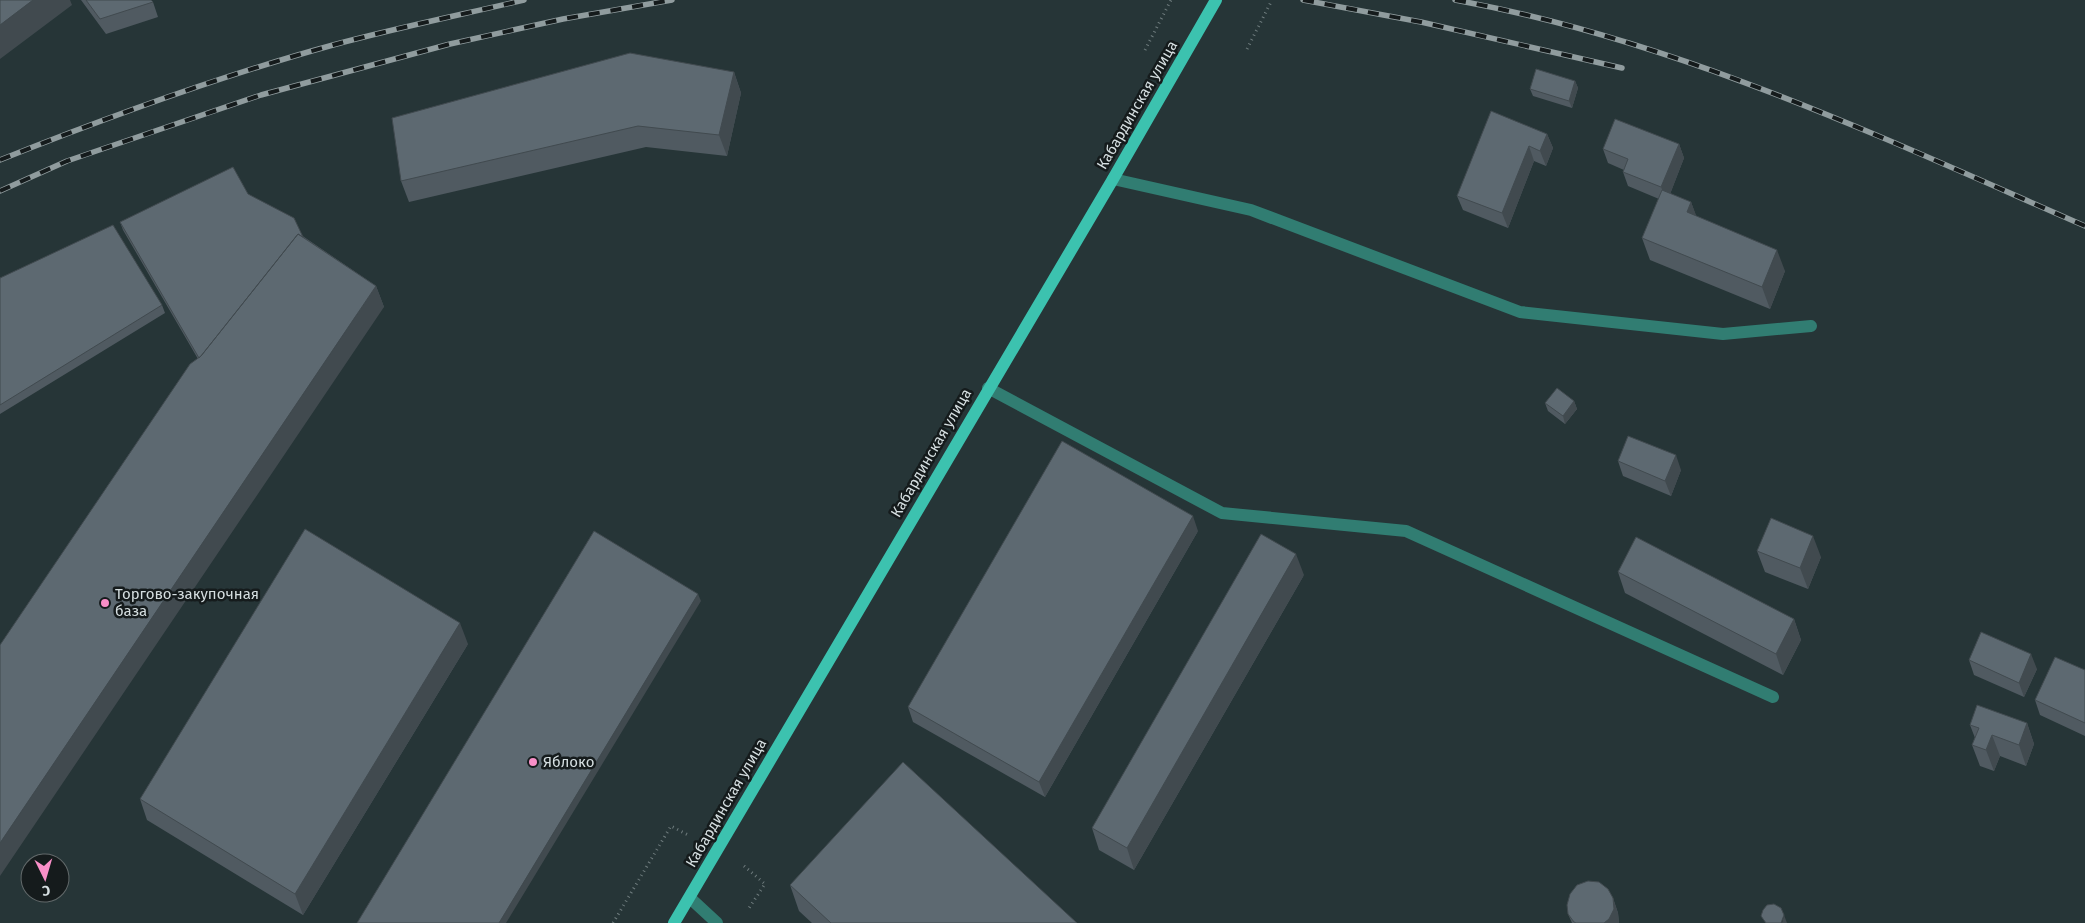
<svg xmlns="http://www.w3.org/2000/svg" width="2085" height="923" viewBox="0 0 2085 923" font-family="'Fira Sans',sans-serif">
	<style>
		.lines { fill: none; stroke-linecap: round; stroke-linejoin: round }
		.path { stroke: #6f7c7e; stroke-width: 3; stroke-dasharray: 1 4; stroke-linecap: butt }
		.minor { stroke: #317d72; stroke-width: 12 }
		.major { stroke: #3cc2af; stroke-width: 12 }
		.rail-casing { stroke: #909c9e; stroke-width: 5.5 }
		.rail { stroke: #151b1c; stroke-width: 4; stroke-dasharray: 11; stroke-linecap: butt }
		.wall { fill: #505a61 }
		.shaded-wall { fill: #414a4f }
		.building { fill: #5d6971; stroke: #414a4f }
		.poi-dot { fill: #f98fc8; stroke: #151b1c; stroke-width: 2 }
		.labels { text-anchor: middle; stroke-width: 5; stroke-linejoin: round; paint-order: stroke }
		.street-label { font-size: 15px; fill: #d5dee0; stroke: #151b1c }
		.poi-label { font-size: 15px; fill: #d5dee0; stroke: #151b1c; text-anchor: start }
	</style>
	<rect width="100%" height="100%" fill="#263537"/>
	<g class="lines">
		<path class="path" d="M1247,49l25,-49
			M1145,50l26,-50
			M744,866l21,18 -16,24
			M613,923l58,-97 17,9"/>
		<path class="minor" d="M1113,179l138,31 269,102 203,22 88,-8
			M988,388l234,125 184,18 367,166
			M690,898l27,25"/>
		<path class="major" d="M674,923l439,-744 103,-179"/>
		<g class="rail-casing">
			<path id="rail" d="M1303,0l118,22 201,46
				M1455,0c221,40 426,137 630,226
				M0,160c108,-43 220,-84 333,-115 63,-17 127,-30 191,-45
				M0,191l67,-30 194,-66 189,-51 113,-25 109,-19"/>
		</g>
		<use href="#rail" class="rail"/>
	</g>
	<path class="wall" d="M81,0h70l2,2 5,15 -52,17z
		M734,72l7,21 -14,63 -81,-9 -237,55 -8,-21z
		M1575,81l3,7 -6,20 -39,-12 -3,-7z
		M1547,134l6,14 -7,18 -12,-5 -26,67 -45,-18 -6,-14z
		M1679,144l5,14 -14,36 21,8 5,14 89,55 -15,38 -120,-49 -8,-22 17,-39 -31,-13 -5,-14 1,-2 -16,-7 -5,-14z
		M248,194l56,43 72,49 8,21 -186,52 -75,-129 -3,-8z
		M0,278l162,27 3,8 -165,101z
		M1574,401l3,8 -12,15 -17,-13 -3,-8z
		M1618,461l63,9 -10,26 -48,-20z
		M1198,531l-153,266 -132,-75 -5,-15z
		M1757,551l64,6 -13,32 -43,-17z
		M1618,572l176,47 7,21 -18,35 -158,-82z
		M1304,575l-170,295 -35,-20 -7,-22z
		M468,644l-165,271 -156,-95 -7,-21z
		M1969,660l68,9 -13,28 -50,-22z
		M2085,670v66l-45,-21 -5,-15z
		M2027,723l7,21 -8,22 -26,-10 -6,15 -14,-5 -8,-21 3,-7 -5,-13z
		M790,885l287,38h-265l-13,-12z
		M1613,898l5,15 1,10h-47l-4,-9z"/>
	<path class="shaded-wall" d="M33,0h37l2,5 -72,54v-34z
		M734,72l7,21 -14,63 -8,-21z
		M1575,81l3,7 -6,20 -3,-7z
		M1547,134l6,14 -7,18 -6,-15z
		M1679,144l5,14 -17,44 -6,-15z
		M1529,146l5,15 -26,67 -6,-15z
		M1691,202l8,21 -12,-11z
		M1777,250l8,21 -15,38 -8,-22z
		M376,286l8,21 -384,569v-33z
		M1574,401l3,8 -12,15 -2,-8z
		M1676,455l5,15 -10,26 -6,-15z
		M1193,516l5,15 -153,266 -6,-15z
		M1813,536l8,21 -13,32 -8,-21z
		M1296,554l8,21 -170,295 -7,-22z
		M698,594l3,7 -195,322h-7z
		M1794,619l7,21 -18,35 -7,-21z
		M460,623l8,21 -165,271 -8,-21z
		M2031,654l6,15 -13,28 -5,-14z
		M2027,723l7,21 -8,22 -7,-21z
		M1992,735l8,21 -6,15 -8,-21z
		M1613,898l5,15 1,10h-15z
		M1784,915l3,8h-5z"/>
	<path class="building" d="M0,0h33l-33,25z
		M86,0h65l2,2 -53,17z
		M630,53l104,19 -15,63 -81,-9 -237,55 -9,-63z
		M1536,69l39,12 -6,20 -39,-12z
		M1491,111l56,23 -7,17 -11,-5 -27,67 -45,-17z
		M1615,119l64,25 -18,43 -38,-15 5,-13 -25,-10z
		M233,167l15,27 46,24 9,19 -5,-3 -97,122 -2,2 -79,-136z
		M1662,190l29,12 -4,10 90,38 -15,37 -120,-49z
		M113,225l49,80 -162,100v-127z
		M298,234l78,52 -376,557v-198l190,-281 11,-8z
		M1557,388l17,13 -11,15 -18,-13z
		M1628,436l48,19 -11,26 -47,-20z
		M1062,441l131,75 -154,266 -131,-75z
		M1771,518l42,18 -13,32 -43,-17z
		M305,529l155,94 -165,271 -155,-95z
		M594,531l104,63 -199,329h-142z
		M1261,534l35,20 -169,294 -35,-20z
		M1636,537l158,82 -18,35 -158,-82z
		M1981,632l50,22 -12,29 -50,-23z
		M2055,657l30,13v53l-50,-23z
		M1977,705l50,18 -8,22 -27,-10 -6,15 -14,-5 7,-17 -9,-3z
		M903,762l174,161h-246l-41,-38z
		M1588,881l11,1 9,7 5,9 1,11 -5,10 -5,4h-28l-2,-1 -6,-8 -1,-9 3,-11 7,-9z
		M1774,904l7,4 3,7 -3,8h-15l-5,-7 2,-6 4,-5z"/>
	<g class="poi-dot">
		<circle cx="105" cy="603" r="5"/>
		<circle cx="533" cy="762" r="5"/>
	</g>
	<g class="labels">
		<g class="street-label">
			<text transform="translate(1137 105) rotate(-60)" y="5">Кабардинская улица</text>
			<text transform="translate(931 453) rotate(-60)" y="5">Кабардинская улица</text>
			<text transform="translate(726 803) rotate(-60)" y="5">Кабардинская улица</text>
		</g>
		<g class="poi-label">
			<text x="115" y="599">Торгово-закупочная<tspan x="115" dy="17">база</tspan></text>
			<text x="543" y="767">Яблоко</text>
		</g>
	</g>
	<g transform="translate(45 878) rotate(175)"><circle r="24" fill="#151b1c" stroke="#62696a"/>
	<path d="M0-4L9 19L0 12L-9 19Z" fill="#f98fc8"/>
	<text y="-8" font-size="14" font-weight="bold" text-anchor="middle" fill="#d5dee0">С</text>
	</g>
</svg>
